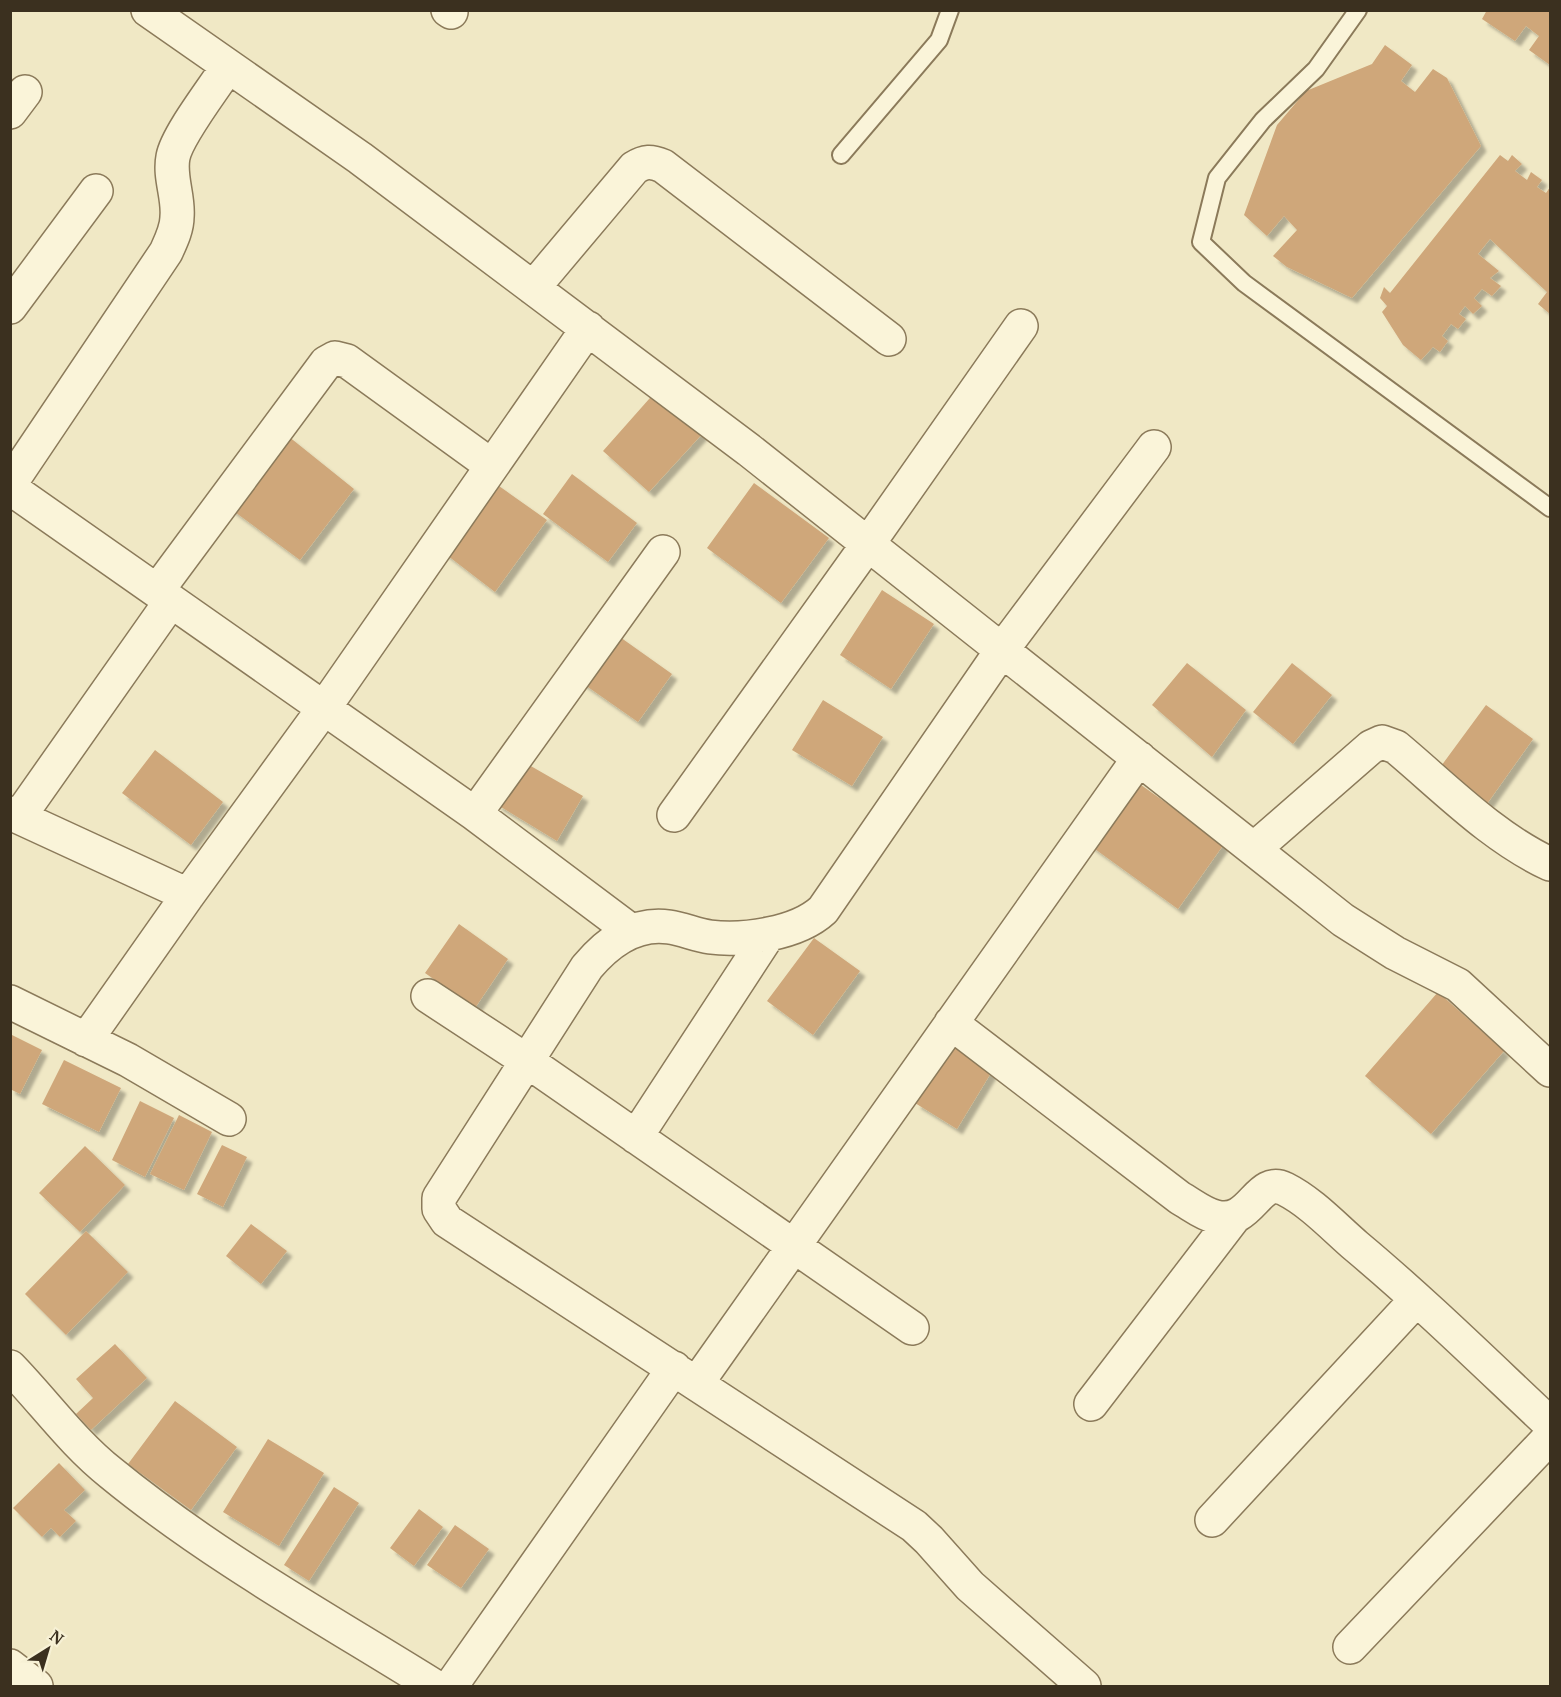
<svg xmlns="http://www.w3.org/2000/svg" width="1561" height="1697" viewBox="0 0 1561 1697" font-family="'PT Serif',serif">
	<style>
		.building { fill: #cfa77a; filter: url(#shadow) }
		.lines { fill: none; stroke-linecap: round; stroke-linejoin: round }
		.service-casing { stroke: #8b7a5a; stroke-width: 20 }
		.minor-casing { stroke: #8b7a5a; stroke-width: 36 }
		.service { stroke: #faf4d9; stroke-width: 16 }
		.minor { stroke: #faf4d9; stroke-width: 33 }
	</style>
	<defs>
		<filter id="shadow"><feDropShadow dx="5.5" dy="5.5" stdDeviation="1.5" flood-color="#0004"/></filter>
	</defs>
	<rect width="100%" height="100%" fill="#f0e8c5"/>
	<path class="building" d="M1487,10h61l2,2v53l-21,-15 10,-14 -13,-10 -11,15 -33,-22z
		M1385,45l27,20 -11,16 14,11 18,-23 14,9 34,68 -129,152 -65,-31 -14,-11 24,-26 -13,-14 -17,20 -23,-21 33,-90 29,-34 66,-27z
		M1500,155l8,6 4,-6 10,9 -7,7 12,9 4,-8 11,8 -5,7 9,6 4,-6v127l-12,-10 9,-12 -57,-53 -12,15 21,17 -9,7 11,8 -9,10 -10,-7 -8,9 8,8 -9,8 -8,-8 -6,8 7,5 -8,10 -7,-5 -9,12 6,5 -8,11 -7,-5 -12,13 -18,-15 -21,-33 5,-6 -7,-8 4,-11 6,6z
		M657,390l47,42 -55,60 -46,-41z
		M288,436l66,53 -54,71 -72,-53z
		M572,474l65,49 -29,39 -65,-48z
		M489,479l58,41 -52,72 -56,-43z
		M754,483l75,55 -48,65 -74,-55z
		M882,590l52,34 -43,65 -51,-34z
		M610,630l62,44 -34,48 -63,-44z
		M1187,663l59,47 -34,47 -60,-52z
		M1292,663l40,32 -39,49 -40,-32z
		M823,700l60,37 -31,49 -60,-36z
		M1486,705l47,34 -49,69 -48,-35z
		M155,750l68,52 -32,43 -69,-52z
		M522,761l61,35 -26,45 -61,-37z
		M1134,780l90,64 -46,65 -90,-65z
		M459,924l49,35 -33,49 -50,-35z
		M814,938l46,33 -47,64 -46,-34z
		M1438,992l66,59 -73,83 -66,-58z
		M10,1034l32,16 -22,44 -10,-5z
		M955,1038l42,25 -40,66 -42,-26z
		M64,1060l57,28 -22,44 -57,-28z
		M140,1101l34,17 -29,59 -33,-17z
		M179,1115l33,17 -28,58 -34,-16z
		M222,1145l25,12 -24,50 -26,-13z
		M85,1146l40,39 -45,47 -41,-39z
		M251,1224l36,27 -26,33 -35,-28z
		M86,1231l42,41 -62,63 -41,-41z
		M115,1344l32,34 -56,52 -15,-16 17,-16 -17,-19z
		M175,1401l62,46 -46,63 -63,-46z
		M268,1439l56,34 -45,73 -56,-34z
		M59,1463l26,27 -21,20 12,11 -16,16 -9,-9 -9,9 -29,-29z
		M334,1487l25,16 -50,78 -25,-16z
		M419,1509l24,18 -29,39 -24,-18z
		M455,1525l34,24 -28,39 -34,-23z"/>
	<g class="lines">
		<g class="service-casing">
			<path id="service" d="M1358,10l-42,59 -53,51 -46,58 -16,64 43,41 306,225
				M841,155l98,-115 11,-30"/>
		</g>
		<g class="minor-casing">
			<path id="minor" d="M148,10l212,148 389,292 594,470 52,33 63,32 92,85
				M448,10l3,2
				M10,112l15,-20
				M533,288l101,-120c11,-7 17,-7 29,-2l226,173
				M10,307l86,-116
				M10,484l156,-232c5,-11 11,-23 11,-35 2,-20 -8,-40 -4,-60 4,-22 42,-70 55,-91
				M10,488l465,326 156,117
				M157,591l169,-228 9,-5 12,3 145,105
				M10,813l178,82
				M475,814l188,-262
				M674,815l194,-271 153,-218
				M19,817l152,-216
				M1254,849l117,-102 11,-5 14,5c49,41 96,90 154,117
				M428,996l99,65 385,267
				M10,1002l118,58 101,59
				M951,1023l229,175c11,6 23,16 36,19 36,9 41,-42 69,-28 26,13 49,38 71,57 67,56 130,118 194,178
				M86,1040l102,-145 136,-187 264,-380
				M636,1137l132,-202
				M10,1367c34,35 63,76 101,106 100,82 214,145 323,213
				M697,1383l442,-625
				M1091,1404l144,-188
				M1212,1520l204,-220
				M1350,1647l200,-210
				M10,1666l26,20
				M451,1686l223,-318
				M1084,1686l-114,-100 -41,-46 -15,-14 -467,-305 -8,-12v-11l148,-231c21,-25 48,-45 82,-40 14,2 27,8 41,10 33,4 87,-3 113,-27l179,-260 152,-203"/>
		</g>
		<use href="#service" class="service"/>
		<use href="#minor" class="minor"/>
	</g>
	<rect width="1561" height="1697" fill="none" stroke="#3b301f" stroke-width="24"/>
	<g transform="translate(48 1649) rotate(37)" stroke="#f7f1d5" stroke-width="4.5" paint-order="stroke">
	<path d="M0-4.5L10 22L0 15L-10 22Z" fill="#3b301f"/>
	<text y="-9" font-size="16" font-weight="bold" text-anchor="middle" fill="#3b301f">N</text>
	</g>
</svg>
